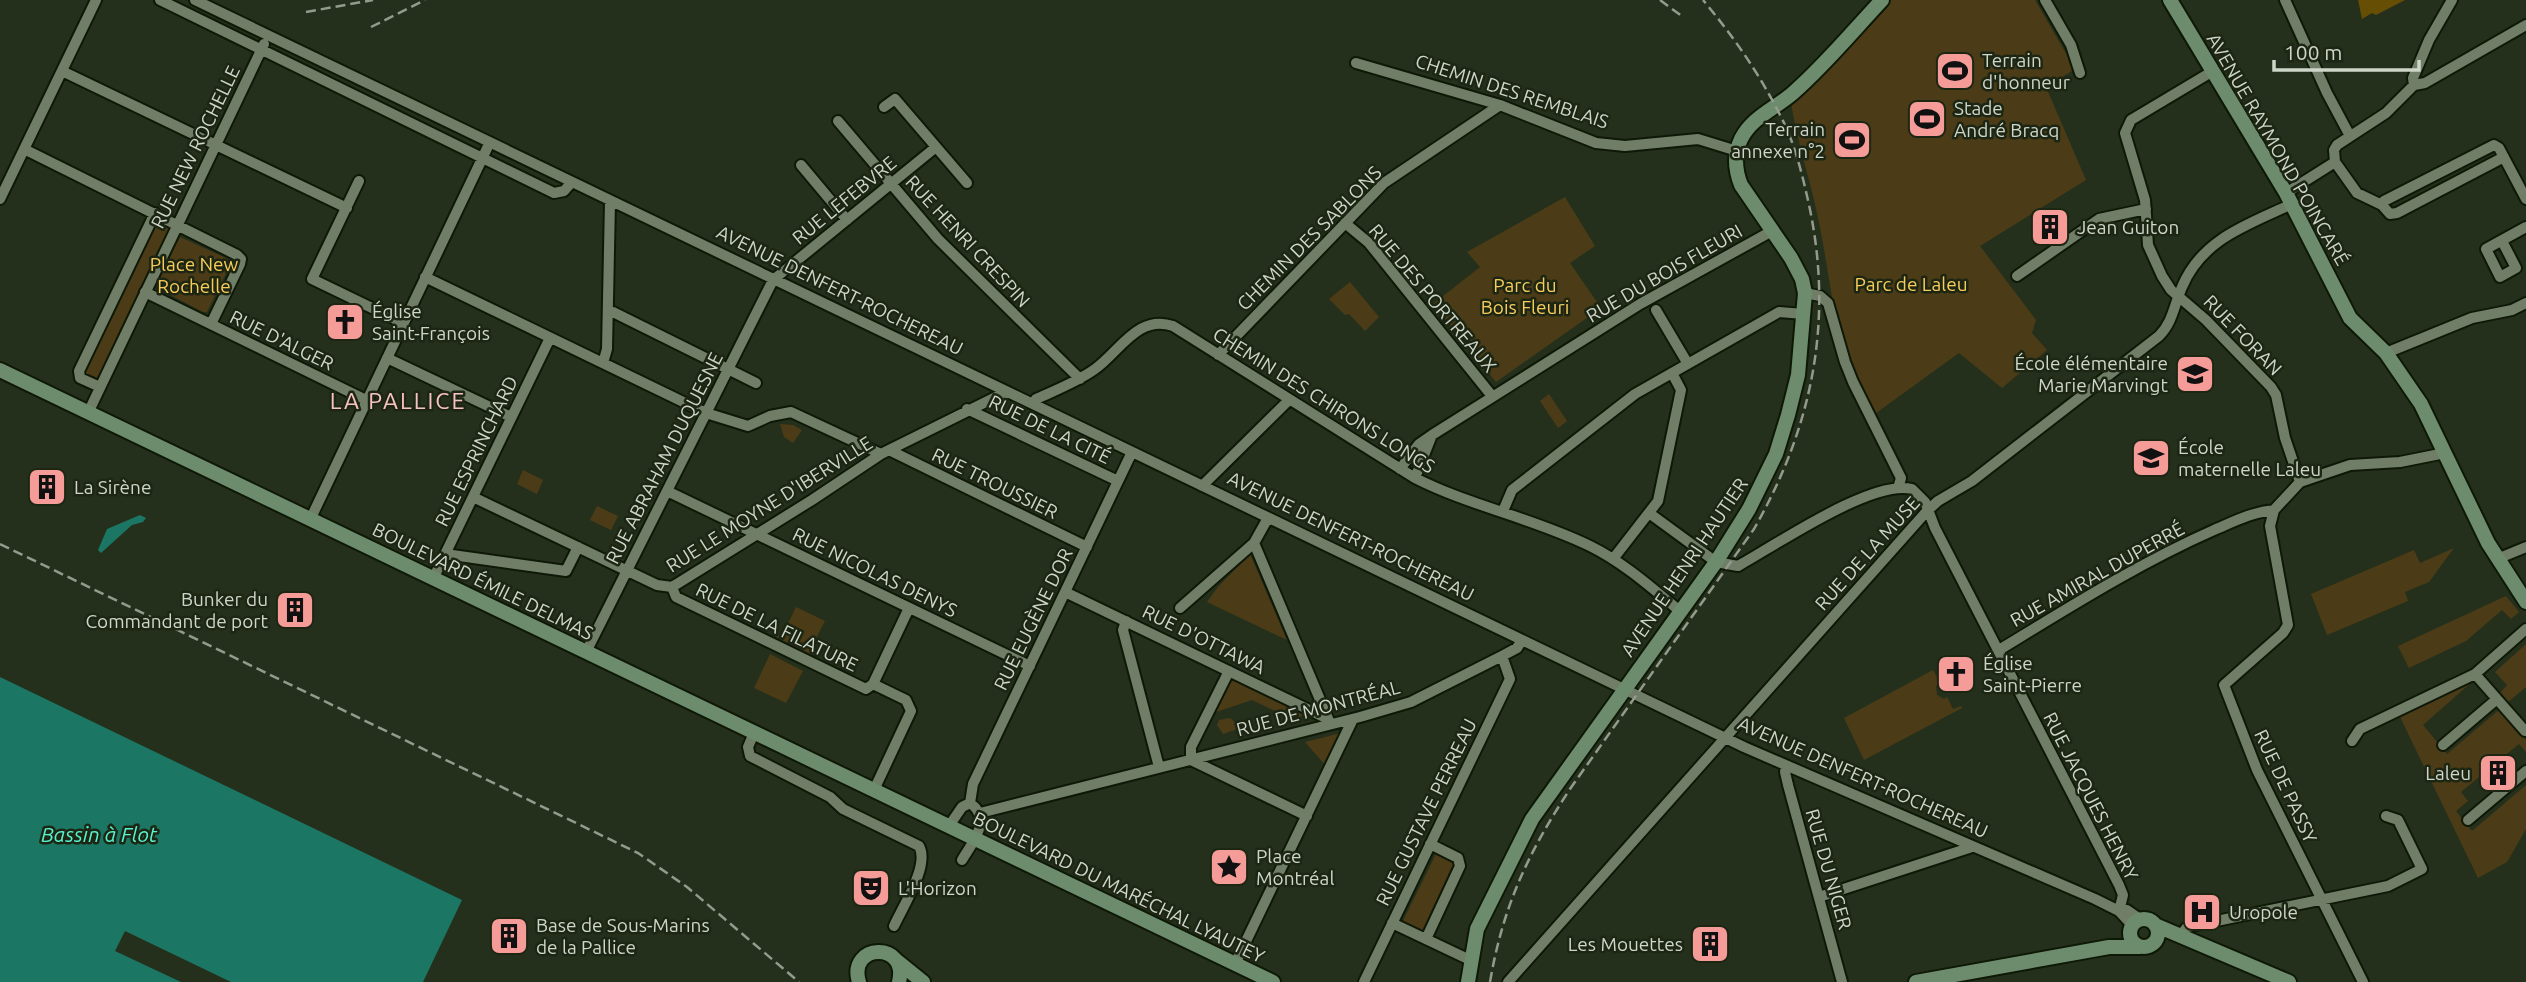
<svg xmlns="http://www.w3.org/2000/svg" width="2526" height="982" viewBox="0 0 2526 982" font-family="Ubuntu,sans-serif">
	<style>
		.green { fill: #4b3c17 }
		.forest { fill: #664e05 }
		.water { fill: #1b7663 }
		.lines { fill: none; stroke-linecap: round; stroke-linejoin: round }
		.street-casing { stroke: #0e1806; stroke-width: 14 }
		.secondary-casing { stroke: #0e1806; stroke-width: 18 }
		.street { stroke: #707d67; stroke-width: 10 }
		.secondary { stroke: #6d8c6d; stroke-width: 14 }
		.rail { stroke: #939b8d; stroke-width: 2.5; stroke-dasharray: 10 5; stroke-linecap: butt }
		.labels { text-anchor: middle; stroke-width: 5; stroke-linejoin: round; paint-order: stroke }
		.poi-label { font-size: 19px; fill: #ced5c9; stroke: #1c2613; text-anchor: start }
		.street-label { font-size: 19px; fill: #ced5c9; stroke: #1c2613 }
		.park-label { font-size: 19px; fill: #f8cc5a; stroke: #1c2613 }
		.water-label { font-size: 21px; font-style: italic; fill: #58f3d1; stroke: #1c2613 }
		.quarter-label { font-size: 23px; letter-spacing: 2px; fill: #f7c3c0; stroke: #1c2613 }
	</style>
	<rect width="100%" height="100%" fill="#25301c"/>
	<path class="green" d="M1890,0h145l40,69 -29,18 40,93 -106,66 56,74 -4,13 15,17 -45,38 -43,-35 -87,63c-8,-18 -19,-36 -25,-54 -15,-48 -19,-99 -30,-149 -8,-37 -20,-72 -26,-110z
		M1565,197l30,49 -25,17 31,45 -105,74 -63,-78 47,-37 -13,-15z
		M156,220l14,7v3l-72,151 -15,-5v-4z
		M180,237l48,22 3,4 -24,49h-4l-46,-24 -1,-5z
		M1350,282l29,35 -14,14 -16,-17 -4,1 -16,-16z
		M1549,394l18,27 -9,7 -18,-27z
		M780,424l13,1 9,5 -9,13 -9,-6z
		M523,470l20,10 -6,14 -20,-10z
		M597,506l21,10 -7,14 -21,-10z
		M2454,548l-25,34 -24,10 3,9 -81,34 -16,-41 103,-44 6,13z
		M1250,554l37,86 -80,-38 11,-15z
		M2506,596l13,16 -8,7 -9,-9 -36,31 -57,27 -11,-22z
		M796,607l29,14 -13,25 1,9 -37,-18 8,-5z
		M2526,644v43l-18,15 -8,-9 7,-8 -12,-13z
		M770,654l33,17 -17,32 -32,-15z
		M1933,670l7,13 -4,3 1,9 7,4 3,-2 6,12 8,-3 1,2 -98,52 -20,-42z
		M1230,677l73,35 -5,10 -46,-22 -39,13z
		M2473,681l-50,44 24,29 53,-45 26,31v12l-7,-8 -58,48 7,9 -12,10 16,20 54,-46v44l-19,33 -29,16 -78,-161z
		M1230,718l6,5 1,6 -14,5 -6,-9 2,-5z
		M1341,733l-15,33 -21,-24z
		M1437,852l19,10 -29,69 -4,2 -21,-10z"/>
	<path class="forest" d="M2358,0h47l-29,15 -4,-2 -10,6z"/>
	<path class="water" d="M140,515l6,3 -3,4 -11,3 -31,28 -3,-3 9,-21z
		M0,677l462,223 -39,82h-192l-106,-51 -10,20 66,31h-181z"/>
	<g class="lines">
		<g class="street-casing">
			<path id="street" d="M160,0l394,193 10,-2 8,-9
				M195,0l1549,747 351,152 24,12 13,14
				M2045,0l26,45 9,28
				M2285,0l42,93 23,43
				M1356,63l144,42 96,38 29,3 73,-7 39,12
				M62,71l285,137
				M2213,71l-82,49 -6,13 20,67 3,45 14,31 9,14 35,30 65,67 5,8 9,43 15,44
				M2414,85l-1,-7 16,-38 23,-40
				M884,107l11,-8 72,84
				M838,121l100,118 142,140
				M24,149l213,106 4,4 -1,5 -29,60
				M2504,157l-107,56 -7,1 -8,-9 2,-4 110,-56 5,3 27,51
				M2335,162l22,31 25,12
				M801,165l46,55
				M359,181l-47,98 91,44
				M2286,193l49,-31 -1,-12 3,-5 49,-32 28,-28 11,-2 101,-58
				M0,199l96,-199
				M1345,223l24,20 123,153
				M2502,241l14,27 -16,9 -14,-28 40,-22
				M2017,276l82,-57 47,-10
				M425,277l281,136 42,13 22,-10 21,-4 90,42
				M145,292l221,108
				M1805,293l15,3 8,7 17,59 8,20 48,96 -3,10
				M1656,310l32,54
				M608,312h5l143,71
				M2386,353l86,-35 40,-8 14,-7
				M1218,355l166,-172 116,-78
				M387,358l124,59
				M603,363l4,-14 3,-148
				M100,387l-20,-9 -1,-7 76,-158
				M1033,404l3,-5c20,-9 41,-17 59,-30 25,-18 43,-55 78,-43l242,152c55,28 118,40 175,68 33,16 63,43 91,66
				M967,409l151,72
				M88,413l176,-369
				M889,450l198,97
				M1400,469l19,-25 13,-9
				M1415,478l17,-43 208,-131 132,-73
				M1202,486l87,-86
				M667,491l363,175
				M473,497l184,88 15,2 140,-87 69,-46 125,-62
				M2274,510l-4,16 18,99 -5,8 -59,52 33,85 106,212
				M1503,511l9,-21 123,-96 144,-82 25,2
				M1649,513l67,49 22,4c38,-21 134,-87 174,-77l13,13 10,26 184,357 4,10 -4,16
				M310,520l180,-378
				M1254,543l75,178
				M445,554l121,17 12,-24
				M1613,559l45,-58 23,-111 -9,-17
				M2497,559l29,-12
				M433,579l117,-241
				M672,587l4,10 190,92 7,-5 36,-76
				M1065,592l263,127
				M1180,608l74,-65 14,-25
				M1126,621l-3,9 36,137
				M1999,650c69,-42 140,-87 215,-120 19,-8 38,-18 60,-20l26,-28 50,-17 50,-3 45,-9
				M586,652l187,-372 163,-133
				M1229,671l-38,76v13l116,56
				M2475,674l50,57
				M873,684l33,16 5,11 -37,79
				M754,733l-6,14 2,9 80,41 13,12 76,37c11,19 -16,60 -25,80
				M2352,741l8,-12 115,-55 51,-45
				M2443,745l54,-46
				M1786,766l-1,6 3,13 54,197
				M970,803l3,-19 159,-332
				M980,813l380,-96 51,-15 91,-46 15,-8 5,-8
				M2468,820l58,-49
				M949,826l13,-19 8,-4c23,16 2,40 -8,57
				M1819,897l153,-50
				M2122,910h5l13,9
				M1392,923l78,37
				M2181,935l6,-8 5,-1 196,-40 34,-17 -24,-49 -12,-4
				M1426,939l34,-73 -2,-8 -28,-14
				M1235,964l118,-245
				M1364,982l146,-303 -8,-23
				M1508,982l419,-471 11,-10 34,-20 187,-145c14,-14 15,-31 23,-49 20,-48 65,-62 110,-83"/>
		</g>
		<g class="secondary-casing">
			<path id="secondary" d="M2170,0l116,193 64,125 36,35 35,51 67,139 38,59
				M0,370l1273,612
				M2130 933a14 14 0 1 1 28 0a14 14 0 1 1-28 0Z
				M2155,925l134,57
				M897,961l26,21
				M859,982c-12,-39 50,-41 40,0
				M1468,982l9,-53 55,-110 184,-257 33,-53 27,-55 12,-39 10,-40 7,-82 -3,-14 -11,-21 -50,-73c-6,-15 -7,-31 0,-46 11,-22 35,-31 52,-46 32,-28 60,-62 89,-93
				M1916,982l193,-35h31"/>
		</g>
		<use href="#street" class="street"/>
		<use href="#secondary" class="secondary"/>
		<path class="rail" d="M1660,0l23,17
			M306,12l67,-12
			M371,27l54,-27
			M0,544l638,309 49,34 112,95
			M1490,982c13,-76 38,-129 80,-193l184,-260c60,-105 81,-214 53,-333 -6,-27 -14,-57 -27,-81 -21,-42 -47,-79 -77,-115"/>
	</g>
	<defs>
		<g id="stadium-square" transform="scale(2.0125)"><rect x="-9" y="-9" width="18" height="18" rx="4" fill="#f59b98" stroke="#1c2613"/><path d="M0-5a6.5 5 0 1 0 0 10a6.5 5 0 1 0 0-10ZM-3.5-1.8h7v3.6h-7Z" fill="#111"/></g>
		<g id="building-square" transform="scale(2.0125)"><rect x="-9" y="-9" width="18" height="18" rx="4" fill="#f59b98" stroke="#1c2613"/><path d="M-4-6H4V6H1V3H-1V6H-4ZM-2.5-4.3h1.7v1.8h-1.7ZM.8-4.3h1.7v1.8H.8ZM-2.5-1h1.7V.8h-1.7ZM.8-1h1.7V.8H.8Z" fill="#111"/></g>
		<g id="church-square" transform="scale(2.0125)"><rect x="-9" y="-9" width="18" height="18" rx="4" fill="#f59b98" stroke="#1c2613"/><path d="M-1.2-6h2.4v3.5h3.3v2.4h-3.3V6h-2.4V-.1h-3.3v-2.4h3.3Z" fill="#111"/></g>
		<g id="school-square" transform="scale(2.0125)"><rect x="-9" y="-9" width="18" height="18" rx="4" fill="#f59b98" stroke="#1c2613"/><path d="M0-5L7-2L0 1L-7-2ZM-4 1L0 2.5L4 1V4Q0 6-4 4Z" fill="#111"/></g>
		<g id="sight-square" transform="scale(2.0125)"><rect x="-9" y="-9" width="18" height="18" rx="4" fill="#f59b98" stroke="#1c2613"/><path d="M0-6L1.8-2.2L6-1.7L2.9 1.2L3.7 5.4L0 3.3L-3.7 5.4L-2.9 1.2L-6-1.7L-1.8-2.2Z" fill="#111"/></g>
		<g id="theatre-square" transform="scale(2.0125)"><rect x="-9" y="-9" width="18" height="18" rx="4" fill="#f59b98" stroke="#1c2613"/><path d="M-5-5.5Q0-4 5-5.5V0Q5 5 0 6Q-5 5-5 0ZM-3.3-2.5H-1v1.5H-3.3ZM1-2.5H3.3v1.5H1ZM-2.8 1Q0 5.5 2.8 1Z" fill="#111"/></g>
		<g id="hospital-square" transform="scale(2.0125)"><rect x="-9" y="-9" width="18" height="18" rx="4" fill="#f59b98" stroke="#1c2613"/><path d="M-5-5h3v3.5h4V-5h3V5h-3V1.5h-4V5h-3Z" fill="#111"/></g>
	</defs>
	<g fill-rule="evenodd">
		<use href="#stadium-square" x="1955" y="71"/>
		<use href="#stadium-square" x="1927" y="119"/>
		<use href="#stadium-square" x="1852" y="140"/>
		<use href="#building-square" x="2050" y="227"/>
		<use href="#church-square" x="345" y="322"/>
		<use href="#school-square" x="2195" y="374"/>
		<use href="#school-square" x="2151" y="458"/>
		<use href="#building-square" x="47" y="487"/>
		<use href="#building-square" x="295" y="610"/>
		<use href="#church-square" x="1956" y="674"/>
		<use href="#building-square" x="2498" y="773"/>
		<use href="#sight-square" x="1229" y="867"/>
		<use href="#theatre-square" x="871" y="888"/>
		<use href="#hospital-square" x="2202" y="912"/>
		<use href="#building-square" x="509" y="936"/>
		<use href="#building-square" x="1710" y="944"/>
	</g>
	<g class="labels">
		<g class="poi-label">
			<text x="1982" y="67">Terrain<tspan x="1982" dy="22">d'honneur</tspan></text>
			<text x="1954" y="115">Stade<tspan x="1954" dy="22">André Bracq</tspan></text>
			<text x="1825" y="136" text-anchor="end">Terrain<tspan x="1825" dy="22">annexe n°2</tspan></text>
			<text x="2077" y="234">Jean Guiton</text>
			<text x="372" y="318">Église<tspan x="372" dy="22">Saint-François</tspan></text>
			<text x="2168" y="370" text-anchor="end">École élémentaire<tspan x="2168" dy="22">Marie Marvingt</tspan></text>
			<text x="2178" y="454">École<tspan x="2178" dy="22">maternelle Laleu</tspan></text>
			<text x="74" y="494">La Sirène</text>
			<text x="268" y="606" text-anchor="end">Bunker du<tspan x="268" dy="22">Commandant de port</tspan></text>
			<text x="1983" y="670">Église<tspan x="1983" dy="22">Saint-Pierre</tspan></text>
			<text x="2471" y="780" text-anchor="end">Laleu</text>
			<text x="1256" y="863">Place<tspan x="1256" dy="22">Montréal</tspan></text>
			<text x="898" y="895">L'Horizon</text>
			<text x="2229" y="919">Uropole</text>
			<text x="536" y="932">Base de Sous-Marins<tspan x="536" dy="22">de la Pallice</tspan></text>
			<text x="1683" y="951" text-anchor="end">Les Mouettes</text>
		</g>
		<g class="street-label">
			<text transform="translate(1512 91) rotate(18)" y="7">CHEMIN DES REMBLAIS</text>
			<text transform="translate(195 147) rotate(-64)" y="7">RUE NEW ROCHELLE</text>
			<text transform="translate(2278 149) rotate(60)" y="7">AVENUE RAYMOND POINCARÉ</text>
			<text transform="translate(844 200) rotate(-39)" y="7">RUE LEFEBVRE</text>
			<text transform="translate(1309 238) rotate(-45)" y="7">CHEMIN DES SABLONS</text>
			<text transform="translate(968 241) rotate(47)" y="7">RUE HENRI CRESPIN</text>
			<text transform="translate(1664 273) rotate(-30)" y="7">RUE DU BOIS FLEURI</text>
			<text transform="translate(840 290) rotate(26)" y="7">AVENUE DENFERT-ROCHEREAU</text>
			<text transform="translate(1433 298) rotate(50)" y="7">RUE DES PORTREAUX</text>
			<text transform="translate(2243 335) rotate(46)" y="7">RUE FORAN</text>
			<text transform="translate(282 340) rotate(26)" y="7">RUE D'ALGER</text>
			<text transform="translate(1324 400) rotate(32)" y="7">CHEMIN DES CHIRONS LONGS</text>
			<text transform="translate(1050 429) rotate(26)" y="7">RUE DE LA CITÉ</text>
			<text transform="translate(476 451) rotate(-64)" y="7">RUE ESPRINCHARD</text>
			<text transform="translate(664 458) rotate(-63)" y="7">RUE ABRAHAM DUQUESNE</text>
			<text transform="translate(995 483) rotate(26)" y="7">RUE TROUSSIER</text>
			<text transform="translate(769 504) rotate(-32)" y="7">RUE LE MOYNE D'IBERVILLE</text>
			<text transform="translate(1351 536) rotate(26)" y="7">AVENUE DENFERT-ROCHEREAU</text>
			<text transform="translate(1867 553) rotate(-48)" y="7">RUE DE LA MUSE</text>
			<text transform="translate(1684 567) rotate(-56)" y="7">AVENUE HENRI HAUTIER</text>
			<text transform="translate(875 572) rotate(26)" y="7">RUE NICOLAS DENYS</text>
			<text transform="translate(2097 574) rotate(-29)" y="7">RUE AMIRAL DUPERRÉ</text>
			<text transform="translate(483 581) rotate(26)" y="7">BOULEVARD ÉMILE DELMAS</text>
			<text transform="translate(1033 619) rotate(-64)" y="7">RUE EUGÈNE DOR</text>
			<text transform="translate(777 627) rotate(26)" y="7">RUE DE LA FILATURE</text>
			<text transform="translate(1204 639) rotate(26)" y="7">RUE D'OTTAWA</text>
			<text transform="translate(1318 708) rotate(-15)" y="7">RUE DE MONTRÉAL</text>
			<text transform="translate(1863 777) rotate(24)" y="7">AVENUE DENFERT-ROCHEREAU</text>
			<text transform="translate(2286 786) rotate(65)" y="7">RUE DE PASSY</text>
			<text transform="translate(2091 796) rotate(63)" y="7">RUE JACQUES HENRY</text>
			<text transform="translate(1426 812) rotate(-64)" y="7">RUE GUSTAVE PERREAU</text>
			<text transform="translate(1829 869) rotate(74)" y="7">RUE DU NIGER</text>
			<text transform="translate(1119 887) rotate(26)" y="7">BOULEVARD DU MARÉCHAL LYAUTEY</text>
		</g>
		<g class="park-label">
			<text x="194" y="271">Place New<tspan x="194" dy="22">Rochelle</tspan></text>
			<text x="1911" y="291">Parc de Laleu</text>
			<text x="1525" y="292">Parc du<tspan x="1525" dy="22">Bois Fleuri</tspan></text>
		</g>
		<g class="water-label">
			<text x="99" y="842">Bassin à Flot</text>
		</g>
		<g class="quarter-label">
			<text x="398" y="409">LA PALLICE</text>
		</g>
	</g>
	<path d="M2274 60v10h145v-10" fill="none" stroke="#ced5c9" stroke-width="3.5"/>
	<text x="2284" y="60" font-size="21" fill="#ced5c9" stroke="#1c2613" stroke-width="5" paint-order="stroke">100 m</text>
</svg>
